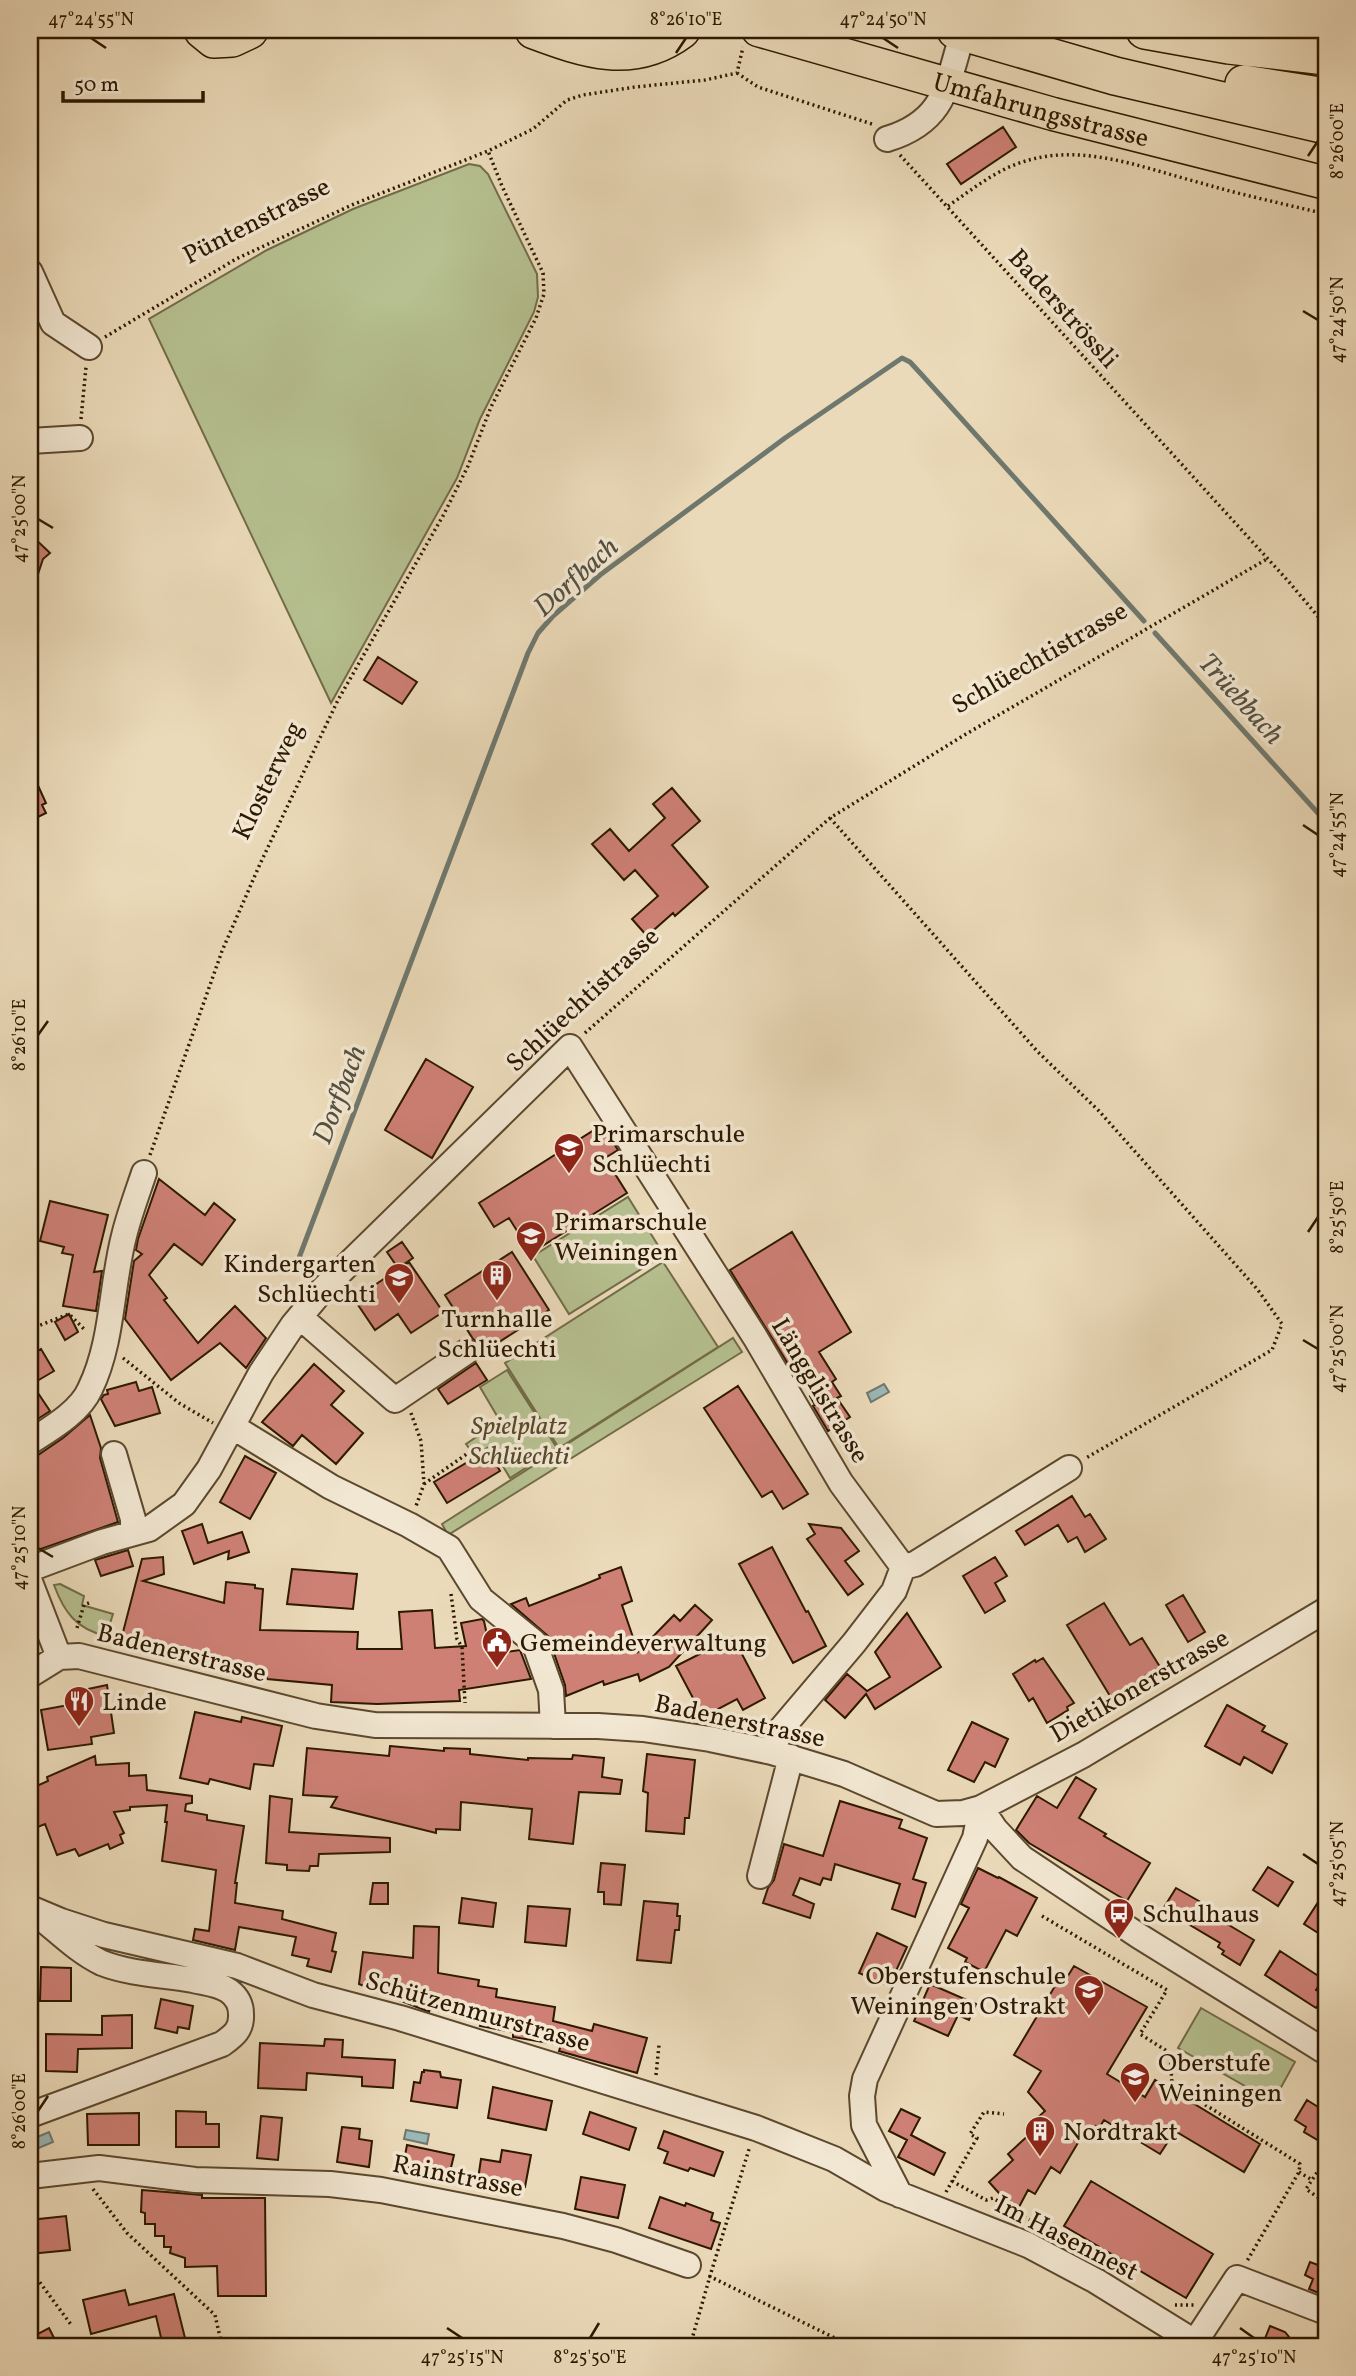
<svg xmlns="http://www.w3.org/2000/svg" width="1356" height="2376" viewBox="0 0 1356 2376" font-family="Vollkorn,serif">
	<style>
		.green { fill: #b6c090; stroke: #726c48; stroke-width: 2 }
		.water { fill: #9bb8b8; stroke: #6f786e; stroke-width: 2 }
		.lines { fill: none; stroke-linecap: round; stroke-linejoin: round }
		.stream { stroke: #6f786e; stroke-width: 5 }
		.building { fill: #ce8075; stroke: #2d1800; stroke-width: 2 }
		.minor-casing { stroke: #5c482e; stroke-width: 28 }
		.major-casing { stroke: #2d1800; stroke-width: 35 }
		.highway-casing { stroke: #2d1800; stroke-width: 40 }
		.path { stroke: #2d1800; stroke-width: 3.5; stroke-dasharray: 2 3.5; stroke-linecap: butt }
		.minor { stroke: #f2e7d2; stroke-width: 24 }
		.major { stroke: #ebdab9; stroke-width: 32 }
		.highway { stroke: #ebdab9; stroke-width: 37 }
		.ticks { fill: none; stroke: #2d1800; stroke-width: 2.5 }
		.labels { text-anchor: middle; stroke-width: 7; stroke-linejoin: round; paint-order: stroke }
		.street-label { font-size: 26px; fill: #2d1800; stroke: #f2e7d2 }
		.poi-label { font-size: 26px; fill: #2d1800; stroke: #f2e7d2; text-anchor: start }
		.park-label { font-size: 26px; font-style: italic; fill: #564a2b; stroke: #f2e7d2 }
		.water-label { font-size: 28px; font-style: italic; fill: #545040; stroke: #f2e7d2 }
		.neatline { fill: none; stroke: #2d1800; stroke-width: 2.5 }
		.ticks-label { font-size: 18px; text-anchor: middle; fill: #2d1800 }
	</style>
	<rect width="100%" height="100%" fill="#ebdab9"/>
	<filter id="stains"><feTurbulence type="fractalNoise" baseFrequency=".00286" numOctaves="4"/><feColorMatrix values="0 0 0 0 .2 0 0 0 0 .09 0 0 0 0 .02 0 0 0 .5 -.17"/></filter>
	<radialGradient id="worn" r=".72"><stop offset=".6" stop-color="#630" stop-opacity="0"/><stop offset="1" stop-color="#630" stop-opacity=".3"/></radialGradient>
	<path class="green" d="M469,164l11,2 8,8 49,100 1,23 -4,15 -54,107 -23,59 -126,225 -182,-384 118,-69 86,-41z
		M628,1197l36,58 -95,59 -36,-58z
		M663,1262l55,85 -159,101 -54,-85z
		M733,1338l9,14 -294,183 -6,-11z
		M507,1370l50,78 -47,30 -19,-32 -17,9 -8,-11 34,-23 -20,-34z
		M60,1584l24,12 -2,9 31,9 -7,22c-30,-7 -42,-24 -52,-51z
		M1201,2008l94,54 -22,40 -95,-54z"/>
	<path class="water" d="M884,1384l5,8 -18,10 -4,-9z
		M406,2130l23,4 -2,10 -23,-5z
		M49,2132l4,10 -19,8 -4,-10z"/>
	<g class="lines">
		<path class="stream" d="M1155,633l171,189
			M294,1271l234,-618 10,-20 15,-17 47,-41 185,-137 117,-80 8,4 12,13 222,246"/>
	</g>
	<path class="building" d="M1003,127l13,20 -55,37 -14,-20z
		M30,534l20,19 -7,6 -11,33 -2,-1z
		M378,657l39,25 -15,22 -38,-24z
		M30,768l16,35 -4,2 4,8 -16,8z
		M672,788l28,33 -28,24 36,42 -33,29 -2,-3 -26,23 -15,-17 26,-23 -23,-26 -11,10 -32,-36 18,-15 19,22 36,-33 -12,-14z
		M426,1059l47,28 -41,71 -47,-28z
		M602,1125l16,25 -13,8 22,35 -96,60 -22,-35 -15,9 -15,-24z
		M159,1179l46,36 9,-12 21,17 -33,45 -28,-21 -25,31 18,23 -3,2 34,43 37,-37 31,32 -20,30 -26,-25 -49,37 -46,-61 9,-58 8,-7 -6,-4 2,-11z
		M50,1201l58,14 -14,57 8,-1 -6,40 -33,-5 10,-51 -11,-2 2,-6 -24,-6z
		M792,1232l59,100 -32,20 17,27 -4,3 9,14 -4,2 13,19 -22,14 -15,-25 2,-1 -5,-9 4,-3 -16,-25 -5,4 -63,-102z
		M402,1242l11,16 -15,10 -11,-16z
		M512,1252l37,58 -67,43 -3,-9 -6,-5 -28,-44z
		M409,1262l34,50 -32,21 -13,-19 -23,16 -21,-31z
		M69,1314l9,18 -13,8 -10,-18z
		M41,1349l13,22 -22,13 18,27 -20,13v-68z
		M476,1363l11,17 -39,24 -10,-15z
		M314,1364l30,27 -13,14 32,28 -27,31 -34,-29 -9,11 -31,-24z
		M136,1382l3,9 13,-4 8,26 -45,13 -14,-27 3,-4 4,-1 -1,-4z
		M738,1386l70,108 -25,15 -11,-18 -10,6 -58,-89z
		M90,1415l11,33 -1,10 18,64 -83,29 -5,-16v-20l7,-2 -7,-16v-40l8,-2 25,-17z
		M488,1450l12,21 -53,32 -13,-21z
		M245,1456l31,17 -26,46 -30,-17z
		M1072,1496l13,21 5,-3 16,25 -21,13 -8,-15 -9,5 -10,-17 -33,20 -9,-14z
		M202,1524l6,19 34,-11 7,20 -21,7 1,-8 -35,13 -12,-33z
		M809,1524l32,4 18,23 -14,10 18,23 -15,11 -41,-56 8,-5z
		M772,1547l34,65 2,-1 18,35 -33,17 -54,-99z
		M128,1550l5,16 -32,10 -6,-16z
		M163,1557l1,17 -21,7 81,22 2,-21 29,3v3l8,1 -3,41 98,2 -1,17h45l-3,-37 33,-2 3,38 31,-2 -5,-23 21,-4 2,2 7,33 29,-4 11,29 -72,11 1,11 -83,3 -46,-2 1,-17 -65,-6v-3l-26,-1 -48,-13 1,-6 -72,-20 20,-77z
		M995,1557l12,19 -12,7 10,18 -20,12 -22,-37z
		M621,1567l11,34 -10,4 16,47 36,-37 6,6 15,-16 17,15 -43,47 -29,14 -2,-7 -34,11 -1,-4 -37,15 -1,-11 -17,-49 -37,-32 15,-6 3,8 54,-21 17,-7 -1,-3z
		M292,1569l65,5 -4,35 -66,-5z
		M1183,1595l22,37 -17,10 -22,-37z
		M1104,1603l26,42 12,-7 18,29 -20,12 2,5 -29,17 -46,-76z
		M907,1613l34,54 -66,42 -9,-15 -21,24 -20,-18 22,-26 20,17 23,-14 -15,-25z
		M733,1637l32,61 -22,12 -6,-11 -34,18 -27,-51z
		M1043,1658l31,45 -7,4 1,3 -21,13 -14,-25 -4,3 -16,-27 22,-14 1,2z
		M107,1685l7,48 -23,4 1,7 -44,6 -7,-40 44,-8 -2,-12z
		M1227,1705l38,21 -3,5 25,13 -15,29 -28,-16 -4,8 -35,-19z
		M195,1712l46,10 1,-5 40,9 -9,40 -19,-2 -4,25 -40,-10 -2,5 -28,-6z
		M972,1722l36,17 -13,28 -10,-5 -11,20 -26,-12z
		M390,1746l54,5v-3l26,1v5l58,6v-2l44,1 1,-4 31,3 -2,19 20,3 -2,14 -41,-2 -6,52 -44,-5 3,-30 -71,-7 -1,28 -24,-1v4l-105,-26 6,-10 -34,-2 4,-47 82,8z
		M647,1754l48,6 -6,58h-4l-1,16 -38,-3 2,-38 -5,-2z
		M95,1756l1,9 33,-2v13l17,-1 1,15 45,6v7l-6,1 -1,7 22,4v5l37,6 -9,57h2l-2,20 48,8 -1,8 54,14 -4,18 4,1 -5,20 -24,-6 2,-7 -17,-4 4,-18 -57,-10 -4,23 -42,-10 2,-11 14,2 7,-61 -54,-9 5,-39h-2l2,-17 -37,2v3l-16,2 10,21 -4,2 3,8 -13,6 -2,-5 -29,12 -4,-7 -18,6 -12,-31 -15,6v-41l18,-8 -1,-4z
		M1076,1777l20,12 -17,29 27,16 -2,2 46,27 -23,38 -98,-58 -13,-13 21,-34 20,12z
		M270,1796l22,3 -3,33 101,6v14l-71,2 -1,12h-8l-1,5 -22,-1v-5l-21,-2z
		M840,1801l62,19 -3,8 28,10 -14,41 13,4 -11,34 -23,-8 8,-25 -65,-20 -4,16 -8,-2 -3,7 -20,-7 -7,17 21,9 -4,14 -47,-15 5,-15 6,-8 10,-36 39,12z
		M601,1863l24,2 -4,40 -17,-1v-12h-6z
		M1268,1867l25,15 -15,24 -25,-16z
		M978,1868l20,10 1,-1 38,21 -20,38 -11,-6 -22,42 -19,-10 2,-4 -19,-10 21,-40 -8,-4z
		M373,1883h15v21h-18z
		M1176,1888l44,25 -3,5 37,22 -14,25 -18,-11 2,-3 -6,-4 2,-4 -57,-34z
		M1326,1890v48l-22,-14z
		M462,1898l34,5 -3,24 -34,-4z
		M644,1901l34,3 -1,12h3l-1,14h-4l-4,33 -34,-3z
		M528,1906l42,3 -4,37 -41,-4z
		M414,1926l25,1 -1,46 41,7 -1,6 19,3 -1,8 59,10 -2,14 39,10 2,-7 53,14 -10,35 -78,-22 2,-6 -48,-8v-5l-33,-6 2,-8 -52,-9 -1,3 -70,-28 4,-32 50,6z
		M877,1933l30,14 -18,39 -30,-13z
		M1280,1951l43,28 -7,11 9,5 -9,13 -51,-33z
		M1074,1966l73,41 -40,67 38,23 10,-17 105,64 -16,28 -69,-41 -15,23 -56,-34 -5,8 -3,-2 -5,8 -6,-3 -25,42 -9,-6 -16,27 -7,-4 -10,19 -12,-8 -17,-19 24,-22 -5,-6 23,-21 -5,-5 19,-17 -17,-19 13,-21 -27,-16 44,-74 5,3z
		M41,1967l30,1v33h-31z
		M930,1984l46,20 -7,16 -11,-5 -10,21 -34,-15z
		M161,1999l32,7 -4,23 -11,-2 -1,6 -22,-5z
		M132,2015v33l-54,1 -1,23 -31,-1v-37l56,1v-19z
		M325,2039l18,1 -1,17 53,3 -2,28 -31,-2v-9l-55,-4 -1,17 -48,-2 2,-45 64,3z
		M424,2070l16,2 1,5 20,3 -4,28 -46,-7 3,-19 6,1 2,-11h2z
		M493,2087l59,14 -6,29 -58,-12z
		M1307,2100l19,12v33l-22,-13 2,-5 -11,-7z
		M901,2109l19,9 -9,17 34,18 -11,22 -36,-18 9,-17 -18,-9z
		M176,2111l30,1v12h13v23h-43z
		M590,2112l46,16 -7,22 -46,-16z
		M139,2113v32h-51l-1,-31z
		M261,2116l21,2 -4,42 -21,-2z
		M342,2127l18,2 -1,10 13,2 -3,26 -32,-5z
		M664,2131l59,21 -9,24 -24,-8 -2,3 -24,-8 4,-11 -10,-4z
		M407,2145l47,10 -5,21 -46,-10z
		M502,2150l29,5 -6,32 -20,-4 -2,8 -26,-5 4,-27 19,3z
		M581,2177l44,8 -7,33 -43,-9z
		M1091,2181l122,73 -27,44 -122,-72z
		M142,2190l60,5v3h63l1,98h-48l-1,-30 -32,1v-9l-15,-5 1,-6h-7v-11h-9v-12h-10v-11l-4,-1z
		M660,2197l25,9 1,-3 27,10 -2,7 9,3 -9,26 -62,-21z
		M66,2216l4,34 -40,4v-34z
		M1325,2247h1v49l-17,-7 4,-10 -8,-4 5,-13 8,3z
		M125,2290l4,15 45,-11 13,52h-24l-7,-30 -65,18 -8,-34z
		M1270,2326l15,6 4,5 -4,9h-23z
		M49,2328l9,18h-28v-8z"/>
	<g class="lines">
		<g class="minor-casing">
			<path id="minor" d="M887,139c59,-18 60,-55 76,-107
				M30,272l23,51 36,24
				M30,441l50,-3
				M300,1317l95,83 71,-48
				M231,1429l12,4 88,54 78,38 40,23 32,51 53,43 17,48 2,36
				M30,1442c20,-13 50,-30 60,-53 23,-47 21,-103 34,-153 5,-21 13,-42 20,-63
				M114,1454l19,65v13
				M903,1567l12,-3 154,-96
				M30,1569l72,-27 47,-13 35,-25 25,-35 52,-96 32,-48 31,-37 246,-241 185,290 86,146 62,84 -9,24 -40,52 -73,86 -9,23
				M30,1582l29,75
				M59,1657l20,-1 237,60 59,9 223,1 45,3 67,10 62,13 72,22 92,40 27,-1 18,-5 102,-53 243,-145
				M30,1675l29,-18
				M981,1808l14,21 27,29 117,78 187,116
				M760,1876l31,-119
				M30,1908l31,13 43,14 133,31 76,29 87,23 356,110 78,31 52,30 142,56 68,36 105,65
				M30,2115l192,-71c11,-8 20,-14 19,-30 0,-9 -4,-17 -12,-23 -10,-7 -24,-8 -36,-11 -29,-5 -63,-6 -91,-17 -21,-10 -39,-27 -57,-42
				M30,2176l69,-8 96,12 135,4 51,6 182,36 53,14 72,25
				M900,2195l-36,-70 -2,-29 3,-17 110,-241 6,-30
				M1195,2342l42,-64 89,34"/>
		</g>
		<g class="major-casing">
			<g id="major">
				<path id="s1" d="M758,30l295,84 273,69"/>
			</g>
		</g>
		<g class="highway-casing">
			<path id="highway" d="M203,30l11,9 18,-1 17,-8
				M534,30c51,19 99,36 147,0
				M956,30l159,46 211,49
				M1145,30l84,15 97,11
				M1244,84l82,13"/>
		</g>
		<path class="path" d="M737,73l21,14 114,37
			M900,155l389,427 37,44
			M948,206c19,-13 38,-28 59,-38 65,-30 129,-2 194,15 41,12 83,21 125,31
			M105,337l131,-78 118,-55 134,-53 45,-22 34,-29 16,-5 52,-8 70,-7 32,-7 6,-26
			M81,419l5,-52
			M830,818l207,233 62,60 159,179 24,34 -10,26 -186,108
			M585,1033l245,-215 136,-84 301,-175
			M150,1155l72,-204 38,-87 78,-164 106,-186 24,-48 23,-59 45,-89 8,-24 -1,-21 -41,-87 -14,-35
			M30,1329l39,-15 17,17
			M123,1358l56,45 34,20
			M411,1413l10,28 3,43 -8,22
			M424,1484l47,-33
			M451,1594l6,45 5,8 3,56
			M77,1628l7,-23 7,-3
			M1042,1916l125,74 -27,44 30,19 2,31 128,80 -1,8 -52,89
			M656,2075l3,-30
			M1326,2159l-20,30 20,14
			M1299,2172l13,8
			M952,2181l34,19 7,-2 46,27
			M93,2189l34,44 88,82 7,31
			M946,2192l31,-54 -7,-4 14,-22 20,2
			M30,2269l42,57
			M709,2276l142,70
			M1175,2305h21
			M690,2346l20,-70 40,-130"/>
		<use href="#minor" class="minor"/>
		<use href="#major" class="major"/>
		<use href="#highway" class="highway"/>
	</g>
	<path class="ticks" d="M91,38l15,10M883,38l15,10M676,53l10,-15M1308,156l10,-15M1303,311l15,9M38,519l15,9M1303,825l15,10M38,1035l10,-14M1308,1232l10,-15M1303,1340l15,9M38,1548l15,9M1303,1854l15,10M38,2111l10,-15M447,2328l15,10M1240,2328l14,10M590,2338l9,-15"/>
	<defs>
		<g id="school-pin" transform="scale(1.575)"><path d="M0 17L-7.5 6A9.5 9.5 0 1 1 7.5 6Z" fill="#8f2418" stroke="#f2e7d2"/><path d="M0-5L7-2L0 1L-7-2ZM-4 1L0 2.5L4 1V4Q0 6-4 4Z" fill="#fff"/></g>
		<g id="building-pin" transform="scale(1.575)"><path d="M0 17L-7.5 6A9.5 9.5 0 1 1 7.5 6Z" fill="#8f2418" stroke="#f2e7d2"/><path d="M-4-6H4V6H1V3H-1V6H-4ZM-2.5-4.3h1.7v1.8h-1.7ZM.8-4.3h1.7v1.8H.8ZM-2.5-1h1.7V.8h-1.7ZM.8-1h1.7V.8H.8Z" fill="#fff"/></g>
		<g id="civic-pin" transform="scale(1.575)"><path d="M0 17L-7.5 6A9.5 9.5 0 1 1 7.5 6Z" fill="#8f2418" stroke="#f2e7d2"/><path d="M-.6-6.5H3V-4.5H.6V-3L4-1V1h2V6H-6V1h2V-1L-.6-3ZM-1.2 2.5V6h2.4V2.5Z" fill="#fff"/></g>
		<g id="restaurant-pin" transform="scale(1.575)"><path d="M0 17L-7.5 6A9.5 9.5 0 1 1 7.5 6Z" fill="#8f2418" stroke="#f2e7d2"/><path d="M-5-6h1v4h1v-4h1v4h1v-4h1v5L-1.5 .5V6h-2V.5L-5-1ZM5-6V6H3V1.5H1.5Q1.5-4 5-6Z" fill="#fff"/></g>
		<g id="bus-pin" transform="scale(1.575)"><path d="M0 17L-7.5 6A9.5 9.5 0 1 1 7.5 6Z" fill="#8f2418" stroke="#f2e7d2"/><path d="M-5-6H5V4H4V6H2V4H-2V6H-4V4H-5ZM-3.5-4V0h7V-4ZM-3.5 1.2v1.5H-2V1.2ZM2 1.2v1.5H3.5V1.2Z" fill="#fff"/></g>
	</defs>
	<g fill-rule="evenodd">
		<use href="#school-pin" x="569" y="1148"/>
		<use href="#school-pin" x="531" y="1236"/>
		<use href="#building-pin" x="497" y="1275"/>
		<use href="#school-pin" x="399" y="1278"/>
		<use href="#civic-pin" x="497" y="1642"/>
		<use href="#restaurant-pin" x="79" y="1701"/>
		<use href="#bus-pin" x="1119" y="1913"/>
		<use href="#school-pin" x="1089" y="1990"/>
		<use href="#school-pin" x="1135" y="2077"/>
		<use href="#building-pin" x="1040" y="2131"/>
	</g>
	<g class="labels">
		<g class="street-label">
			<text dy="9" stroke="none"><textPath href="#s1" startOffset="294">Umfahrungsstrasse</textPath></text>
			<text transform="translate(256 220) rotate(-27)" y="9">Püntenstrasse</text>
			<text transform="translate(1064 308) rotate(48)" y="9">Baderströssli</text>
			<text transform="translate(1039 657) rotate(-30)" y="9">Schlüechtistrasse</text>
			<text transform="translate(267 780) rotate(-64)" y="9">Klosterweg</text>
			<text transform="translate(582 999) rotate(-43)" y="9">Schlüechtistrasse</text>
			<text transform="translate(821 1390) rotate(59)" y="9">Längglistrasse</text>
			<text transform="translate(182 1652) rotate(14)" y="9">Badenerstrasse</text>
			<text transform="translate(1139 1685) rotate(-30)" y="9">Dietikonerstrasse</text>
			<text transform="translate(740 1720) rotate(12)" y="9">Badenerstrasse</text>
			<text transform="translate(478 2011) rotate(16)" y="9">Schützenmurstrasse</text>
			<text transform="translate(458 2175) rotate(11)" y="9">Rainstrasse</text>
			<text transform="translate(1067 2237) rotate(27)" y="9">Im Hasennest</text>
		</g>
		<g class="poi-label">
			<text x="592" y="1142">Primarschule<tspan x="592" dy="30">Schlüechti</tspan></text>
			<text x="554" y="1230">Primarschule<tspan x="554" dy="30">Weiningen</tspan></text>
			<text x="376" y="1272" text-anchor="end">Kindergarten<tspan x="376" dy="30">Schlüechti</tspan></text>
			<text x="497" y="1327" text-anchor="middle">Turnhalle<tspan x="497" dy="30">Schlüechti</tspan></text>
			<text x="520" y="1651">Gemeindeverwaltung</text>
			<text x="102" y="1710">Linde</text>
			<text x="1142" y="1922">Schulhaus</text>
			<text x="1066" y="1984" text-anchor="end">Oberstufenschule<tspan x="1066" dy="30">Weiningen Ostrakt</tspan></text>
			<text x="1158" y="2071">Oberstufe<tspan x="1158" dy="30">Weiningen</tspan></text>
			<text x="1063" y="2140">Nordtrakt</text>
		</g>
		<g class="park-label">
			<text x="519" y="1434">Spielplatz<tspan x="519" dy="30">Schlüechti</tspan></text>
		</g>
		<g class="water-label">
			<text transform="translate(575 576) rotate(-42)" y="10">Dorfbach</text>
			<text transform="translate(1242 698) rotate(48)" y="10">Trüebbach</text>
			<text transform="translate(338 1094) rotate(-69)" y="10">Dorfbach</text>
		</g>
	</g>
	<rect width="1356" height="2376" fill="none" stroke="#ebdab9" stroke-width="77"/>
	<path d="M63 91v10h140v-10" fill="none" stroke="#2d1800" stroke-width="3.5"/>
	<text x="74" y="91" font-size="21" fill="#2d1800" stroke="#f2e7d2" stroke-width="5" paint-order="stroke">50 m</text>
	<rect x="38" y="38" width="1280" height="2300" class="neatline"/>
	<g class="ticks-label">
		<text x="91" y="25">47°24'55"N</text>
		<text x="686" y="25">8°26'10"E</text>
		<text x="883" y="25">47°24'50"N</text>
		<text transform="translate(1337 141) rotate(-90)" y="6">8°26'00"E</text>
		<text transform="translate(1337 320) rotate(-90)" y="6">47°24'50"N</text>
		<text transform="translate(19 519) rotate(-90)" y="6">47°25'00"N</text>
		<text transform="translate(1337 835) rotate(-90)" y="6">47°24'55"N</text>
		<text transform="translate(19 1035) rotate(-90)" y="6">8°26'10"E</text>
		<text transform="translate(1337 1217) rotate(-90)" y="6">8°25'50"E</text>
		<text transform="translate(1337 1349) rotate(-90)" y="6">47°25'00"N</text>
		<text transform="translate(19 1548) rotate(-90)" y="6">47°25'10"N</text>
		<text transform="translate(1337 1864) rotate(-90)" y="6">47°25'05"N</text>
		<text transform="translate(19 2111) rotate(-90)" y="6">8°26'00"E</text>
		<text x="462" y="2363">47°25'15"N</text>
		<text x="590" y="2363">8°25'50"E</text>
		<text x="1254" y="2363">47°25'10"N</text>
	</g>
	<rect width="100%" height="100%" filter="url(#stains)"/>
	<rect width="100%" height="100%" fill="url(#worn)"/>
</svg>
